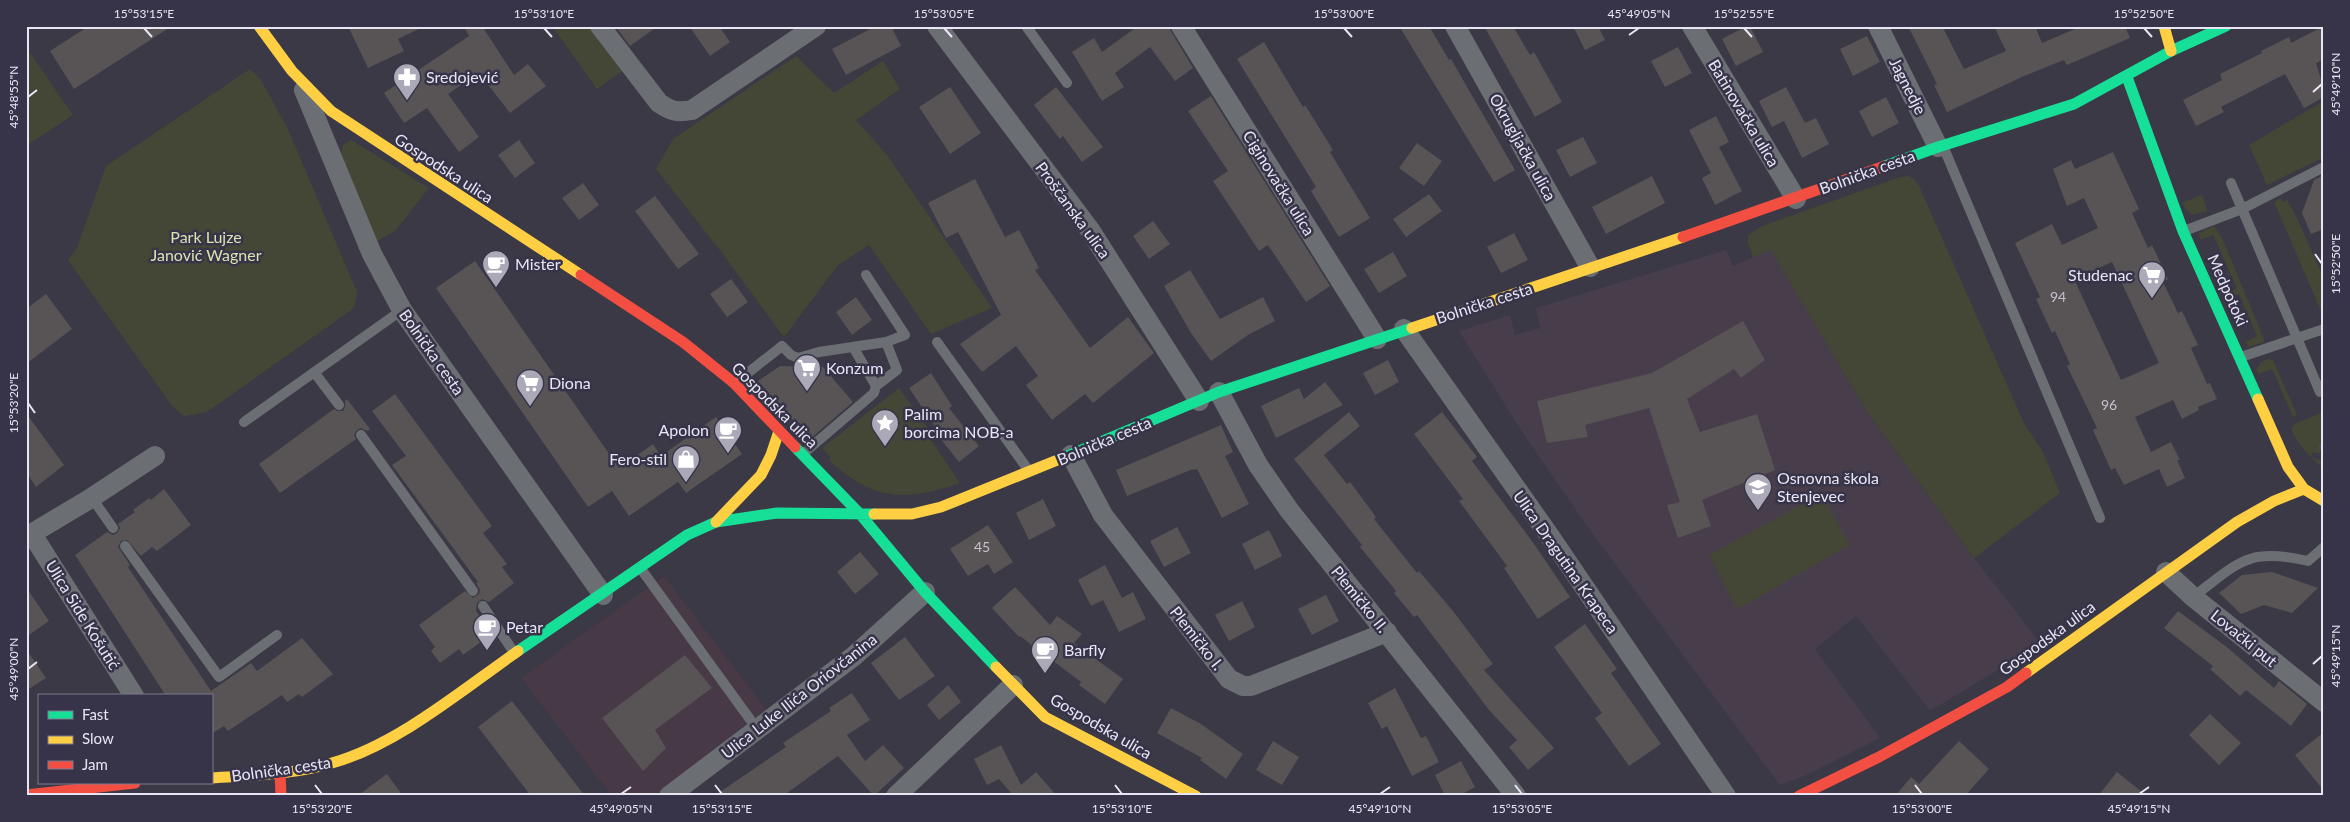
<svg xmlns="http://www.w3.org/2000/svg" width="2350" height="822" viewBox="0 0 2350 822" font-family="Lato,sans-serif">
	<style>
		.industrial { fill: #473945 }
		.education { fill: #483d4b }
		.green { fill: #444735 }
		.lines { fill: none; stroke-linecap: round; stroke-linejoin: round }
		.stream { stroke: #3d5363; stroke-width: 5.5 }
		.building { fill: #585355; fill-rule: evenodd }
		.lane { stroke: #6b6f73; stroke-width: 10 }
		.street { stroke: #6b6f73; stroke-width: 20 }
		.fast { stroke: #16e098; stroke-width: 11 }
		.slow { stroke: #ffcf43; stroke-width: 11 }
		.jam { stroke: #f24e42; stroke-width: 11 }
		.ticks { fill: none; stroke: #e8e6f5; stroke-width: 2 }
		.labels { text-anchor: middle; stroke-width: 5; stroke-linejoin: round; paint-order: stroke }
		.number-label { font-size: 14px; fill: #c4c1cd }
		.poi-label { font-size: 16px; fill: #e8e6f5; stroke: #37344a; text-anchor: start }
		.street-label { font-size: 16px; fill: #e8e6f5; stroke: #37344a }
		.park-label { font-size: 16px; fill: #d8e3ae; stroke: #37344a }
		.neatline { fill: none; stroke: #e8e6f5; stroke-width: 2 }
		.ticks-label { font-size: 12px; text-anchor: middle; fill: #e8e6f5 }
	</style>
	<rect width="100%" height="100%" fill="#3a3945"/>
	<path class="industrial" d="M664,576l102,133 -111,87h-43l-91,-118z"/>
	<path class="education" d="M1771,249l95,161 108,148 67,86 -111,67 -74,-95 -41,33 65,89 -73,37 -27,10 -191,-256 -72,-105 -58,-93 51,-16 5,20 25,-7 -4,-20 190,-58 7,16z"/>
	<path class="green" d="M552,26h40l33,43 -28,20z
		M26,47l47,68 -47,31z
		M796,56l38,37 49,-32 17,28 -44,31 31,35 105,153 -61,26 -62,-89 -31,20 -54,72 -62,-84 -66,-84 17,-30z
		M250,69l11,11 27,49 69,163 -3,16 -138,98 -12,7 -20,3 -11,-9 -105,-147 9,-12 29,-82z
		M2324,101v56l-57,28 -18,-40z
		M351,140l78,48 -34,43 -18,10 -36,-87 2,-9z
		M1908,176l5,2 6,8 105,237 19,29 17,41 -86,65 -108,-148 -95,-160 -18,7 -5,-14v-8l14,-9 138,-49z
		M2201,195l2,1 4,15 -15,4 -5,-4 -5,-8z
		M2280,198l3,4 4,-2 8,14 29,64v40l-50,-116z
		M2214,226l8,12 42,101v3l-15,5 -4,-5 12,-6 -18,-42 -13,5 -1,-4 12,-7 -24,-53 -13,5 -1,-7z
		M2269,359l4,1 24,55 -4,2 -21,-48 -13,5 -3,-4 5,-8z
		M899,388l33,46 -3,3 31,46c-54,19 -88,18 -131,-23l2,-2 -9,-10z
		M2324,411v33l-5,10 -6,-2 -2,5 13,5v7c-13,-11 -27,-25 -33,-40l4,-5z
		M1821,494l29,51 -113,64 -28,-54z"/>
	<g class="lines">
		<path class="stream" d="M2322,447l2,2"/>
	</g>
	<path class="building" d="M89,26h83l-98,63 -24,-38z
		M348,26h77l-27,13 6,12 -36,17z
		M464,26h18l32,49 14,-11 18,22 -36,27 -31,-40 -31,21 31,43 -20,15 -32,-44 -23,15 -20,-30 85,-57z
		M615,26h43l-28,20z
		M689,26h30l11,16 -20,14z
		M876,26h15l10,20 -55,29 -14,-26z
		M1138,26h30l25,42 -18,13 -25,-34 -35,26 9,14 -22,14 -30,-49 22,-14 8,14z
		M1399,26h30l20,34 2,-1 64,111 -21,12z
		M1484,26h29l17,29 4,-3 28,50 -27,15z
		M1573,26h25l7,14 -20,10z
		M1747,26h3l13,26 -27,14 -14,-27z
		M1908,26h34l22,43 42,-18 -12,-25h41l7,17 40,-17h43l5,12 -63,27 -3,-5 -40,16 -77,36 -13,-27 3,-1z
		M2324,26v33l-8,4 8,26v8l-20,11 -19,-34 -64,33 3,5 -28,14 -13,-26 39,-20 -2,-6 42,-21 -1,-2 28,-14 2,6z
		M1867,36l13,26 -27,14 -13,-27z
		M1264,42l39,65 2,-2 28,45 -3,2 40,66 -31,19 -28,-46 5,-4 -79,-128z
		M1678,47l14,26 -27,14 -14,-26z
		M950,87l31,46 -31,21 -31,-47z
		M1056,87l47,60 -21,15 -19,-26 -3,3 -26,-34z
		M1786,87l19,36 11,-5 13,26 -27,14 -18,-37 -12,6 -13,-26z
		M1211,96l119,190 -24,16 -38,-57 -9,6 -46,-70 15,-10 -40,-60z
		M1886,97l13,26 -27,14 -13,-26z
		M1716,116l13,26 -10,5 23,44 -27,14 -13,-27 9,-5 -22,-43z
		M1583,137l14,26 -27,14 -14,-27z
		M519,140l16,23 -20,15 -17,-23z
		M1417,143l25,18 -18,25 -25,-18z
		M2113,152l26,57 -7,4 16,35 4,-3 16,34 -5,3 15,31 4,-2 16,34 -7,3 16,36 3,-1 7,16 -19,8 1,3 -17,9 -9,-19 -38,17 16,35 20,-10 9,18h-3l8,18 -18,9 -8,-18 -35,16 -9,-17 -4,2 -18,-40 4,-2 -30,-62 3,-2 -15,-33 -3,2 -16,-34 4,-2 -25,-54 37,-19 10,21 36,-17 -14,-30 -17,8 -14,-37 18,-9 4,9zM2112,262l47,101 -38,17 -47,-101z
		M2324,175v54l-13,5 -9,-21 12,-33z
		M1652,176l13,27 -59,31 -14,-27z
		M975,179l30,58 14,-7 20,38 -4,2 55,78 38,-31 26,36 -61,50 -8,-9 -33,26 -26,-35 12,-9 -22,-30 -34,26 -22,-28 41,-29 -43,-83 -12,6 -18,-35z
		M583,183l16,22 -20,15 -17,-22z
		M1429,194l13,17 -36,26 -13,-18z
		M655,196l44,58 -21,15 -43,-58z
		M1153,221l17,23 -21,15 -16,-23z
		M1514,233l14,27 -27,13 -14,-26z
		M1393,252l14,24 -28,17 -15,-24z
		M475,261l144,207 34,-24 8,12 55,-39 26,37 -56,39 -8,-11 -49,34 -17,-25 -24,16 -152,-219z
		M1190,270l30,49 43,-22 12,24 -27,14 -37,26 -20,-28 -27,-47z
		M731,279l17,23 -21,15 -17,-23z
		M46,294l26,35 -46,35v-55z
		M856,297l16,23 -20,15 -16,-23z
		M1743,321l22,39 -24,18 -7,-9 -47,30 13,33 57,-18 18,56 -73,30 9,26 -33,12 -11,-33 13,-3 -31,-94 -64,17 3,12 -41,6 -10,-42 115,-28z
		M1388,360l11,22 -24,13 -12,-22z
		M780,366l43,1 30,35 -43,37 -52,-58z
		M931,373l21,33 -3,2 30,38 -20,16 -23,-29 2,-2 -29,-43z
		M1325,382l18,23 -67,33 -15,-32 38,-18 5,11z
		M395,394l97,132 -9,7 24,31 -5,3 12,16 -25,19 -7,-3 -5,4 -1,8 17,22 -30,22 -4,-6 -19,14 -9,-12 4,-4 -16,-22 46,-34 8,7 6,-4 1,-4 -4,-7 2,-1 -86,-117 14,-9 -34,-45z
		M347,399l23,30 -3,2 -6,-3 -4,2 -3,5 2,4 -76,54 -21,-29 75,-55 3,2h6l2,-4v-6z
		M1349,412l11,14 -36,29 23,29 3,-2 26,35 -2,2 43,54 2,-2 34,40 40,53 -9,6 70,78 -26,22 -19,-23 8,-7 -28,-30 -72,-95 -3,2 -20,-24 2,-2 -36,-44 2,-2 -68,-86z
		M1442,412l35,45 -5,4 60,80 38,56 -32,22 -34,-51 3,-2 -48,-65 4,-2 -49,-65z
		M26,413l38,52 -28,22 -10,-15z
		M1221,425l12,27 -8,4 24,48 -27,14 -25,-49 -4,1v-1l-66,27 -11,-26z
		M164,489l27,36 -34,26 -5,-4 -11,9 -14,-16 -6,1 -3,6 12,18 -2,2 83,124 40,-28 6,8 45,-33 31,36 -31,23 -3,-3 -12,8 -5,-7 -54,36 -4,-5 -13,8v-38h-45l-91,-141 32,-23 6,3 4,-2 3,-5 -2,-4 17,-12 -2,-2 16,-12 2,2z
		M1043,499l13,27 -27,14 -13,-27z
		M988,525l25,37 -19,12 -6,-10 -20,12 -18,-27z
		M1177,527l14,26 -27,14 -14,-26z
		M1269,530l13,26 -27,14 -13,-26z
		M860,552l19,22 -24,20 -18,-22z
		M1105,565l17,33 11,-6 13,27 -27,13 -16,-32 -12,6 -13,-26z
		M2272,572l46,16 -26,25 -28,-8 -23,9 -22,-21 23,-18z
		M26,587l23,34 -23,16z
		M1015,587l35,38 7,-9 25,18 -8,9 49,36 -18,25 -26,-19 2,-3 -61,-46 -1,1 -27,-29z
		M1326,595l13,26 -27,14 -14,-26z
		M1242,601l13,26 -26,14 -14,-26z
		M2178,611l50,37 46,40 5,-7 28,23 -16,22 -45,-36 -6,6 -30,-27 3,-3 -49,-38z
		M1585,624l32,45 -6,4 50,71 -32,22 -34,-48 7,-5 -48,-66z
		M905,637l30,39 -36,24 -28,-37z
		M26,649l20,29 -20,13z
		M685,655l27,33 -57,42 11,18 -23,23 -41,-53z
		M948,685l13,17 -22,18 -12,-15z
		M1395,688l26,50 5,-2 13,26 -27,14 -25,-50 -5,3 -14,-26z
		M852,693l18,27 -23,15 18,26 18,-16 21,23 -30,28 -36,-40 -55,40h-69l72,-49 -3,-4 48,-32 -2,-3z
		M512,701l73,95h-54l-53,-69z
		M1171,708l30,16 42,30 -17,25 -26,-19 2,-2 -45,-25z
		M2210,714l31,29 -22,22 -30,-30z
		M2324,732v59l-29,-36z
		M1273,741l26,16 -17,28 -26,-15z
		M1959,741l30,28 -24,27h-70l16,-19 8,7z
		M1001,745l20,40 15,-13 21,24h-49l3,-3 -12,-14 -12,6 -13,-26z
		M1461,761l14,26 -16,9h-14l-10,-21z
		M2117,772l30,24h-49z
		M387,774l16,22h-46z"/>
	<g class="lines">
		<path class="lane" d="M1026,26l41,57
			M1943,146l157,372
			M2231,183l89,209
			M2184,231l58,-22 82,-42
			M937,342l92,129
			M853,347l23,39
			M2241,357l83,-28
			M314,372l25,33
			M735,383l47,-37 9,9 7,3 21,-6 67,-10 19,-7 -39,-60
			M244,422l158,-112
			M361,435l112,156
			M804,453l70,-60 2,-7 21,-16 -11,-28
			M92,498l21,30
			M125,546l94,131 58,-42
			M641,569l116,160
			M2193,597c46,-35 55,-50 115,-36l16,-14
			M483,606l32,48"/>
		<path class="street" d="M600,26l59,77c12,8 18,10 33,7l124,-84
			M937,26l153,204 109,171
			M1181,26l196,313
			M1455,26l135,241
			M1692,26l104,173
			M1878,26l60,121
			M304,90l68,164 30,56 201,285
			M1404,329l145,206 177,261
			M1219,392l39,73 31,45 227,286
			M1071,455l32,60 126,164 14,7h8l136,-54
			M32,534l102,162
			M26,537l62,-37 67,-44
			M2166,572l27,25 131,105
			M669,796l185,-140 71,-64
			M896,796l117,-111"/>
		<path class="fast" d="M2127,77l56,154 75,168
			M1885,166l53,-19 136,-43 97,-53 55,-25
			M795,447l65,67 65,78 71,75
			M1060,459l159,-67 193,-64
			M518,651l169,-116 29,-13 61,-9 97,1"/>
		<path class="slow" d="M259,26l33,45 39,40 250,164
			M2164,26l7,25
			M1412,328l271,-91
			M2258,399l30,68 16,22 20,12
			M874,514h38l29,-7 119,-48
			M716,522l45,-47 10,-20 8,-24
			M996,667l49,50 151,79
			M2026,673l211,-151 37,-21 30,-12
			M211,778c41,-3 82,-3 121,-15 65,-18 130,-73 186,-112"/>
		<path class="jam" d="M1683,237l202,-71
			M581,275l102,67 51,41 61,64
			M280,772l1,24
			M26,795l109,-12
			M1799,796l80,-39 128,-70 19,-14"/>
	</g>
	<path class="ticks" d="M144,28l8,9M544,28l8,9M944,28l8,9M1344,28l8,9M1744,28l8,9M2144,28l8,9M1629,35l10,-7M2313,92l9,-8M28,97l9,-7M2315,254l7,10M28,403l7,10M2313,664l9,-8M28,669l9,-7M315,785l7,9M715,785l7,9M1115,785l7,9M1515,785l7,9M1915,785l7,9M621,794l10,-7M1380,794l10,-7M2139,794l10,-7"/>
	<defs>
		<g id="pharmacy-pin" transform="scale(1.4375)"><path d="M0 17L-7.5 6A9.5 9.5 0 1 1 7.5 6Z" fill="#aba9b7" stroke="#37344a"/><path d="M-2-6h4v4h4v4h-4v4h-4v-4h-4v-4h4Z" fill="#fff"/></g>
		<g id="cafe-pin" transform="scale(1.4375)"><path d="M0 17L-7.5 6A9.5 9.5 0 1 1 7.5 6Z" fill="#aba9b7" stroke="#37344a"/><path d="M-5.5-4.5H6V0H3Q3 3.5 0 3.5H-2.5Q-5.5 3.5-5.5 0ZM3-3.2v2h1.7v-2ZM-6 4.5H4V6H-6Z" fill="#fff"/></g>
		<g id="supermarket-pin" transform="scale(1.4375)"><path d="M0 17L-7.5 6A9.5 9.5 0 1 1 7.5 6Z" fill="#aba9b7" stroke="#37344a"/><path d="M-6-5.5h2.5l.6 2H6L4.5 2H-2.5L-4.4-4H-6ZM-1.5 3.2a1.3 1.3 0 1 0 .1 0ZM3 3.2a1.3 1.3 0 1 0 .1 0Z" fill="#fff"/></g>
		<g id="sight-pin" transform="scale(1.4375)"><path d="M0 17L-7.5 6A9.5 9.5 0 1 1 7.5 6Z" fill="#aba9b7" stroke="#37344a"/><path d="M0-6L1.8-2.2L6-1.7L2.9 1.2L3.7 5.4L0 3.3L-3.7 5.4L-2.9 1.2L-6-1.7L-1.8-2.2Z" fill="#fff"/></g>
		<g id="shop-pin" transform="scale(1.4375)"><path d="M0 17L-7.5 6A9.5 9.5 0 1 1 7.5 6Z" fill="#aba9b7" stroke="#37344a"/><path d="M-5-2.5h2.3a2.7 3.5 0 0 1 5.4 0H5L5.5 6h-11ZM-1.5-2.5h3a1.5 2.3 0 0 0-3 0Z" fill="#fff"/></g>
		<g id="school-pin" transform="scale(1.4375)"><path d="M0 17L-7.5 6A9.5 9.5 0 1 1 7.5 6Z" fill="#aba9b7" stroke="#37344a"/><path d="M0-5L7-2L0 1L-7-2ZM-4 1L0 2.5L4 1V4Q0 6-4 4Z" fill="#fff"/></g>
	</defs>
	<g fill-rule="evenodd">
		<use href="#pharmacy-pin" x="407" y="77"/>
		<use href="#cafe-pin" x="496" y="264"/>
		<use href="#supermarket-pin" x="2152" y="275"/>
		<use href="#supermarket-pin" x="807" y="368"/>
		<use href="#supermarket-pin" x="530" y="383"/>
		<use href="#sight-pin" x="885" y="423"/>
		<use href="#cafe-pin" x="728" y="430"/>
		<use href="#shop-pin" x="686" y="459"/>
		<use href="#school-pin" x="1758" y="487"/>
		<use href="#cafe-pin" x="487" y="627"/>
		<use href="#cafe-pin" x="1045" y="650"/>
	</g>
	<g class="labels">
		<g class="number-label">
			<text x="2058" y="302">94</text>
			<text x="2109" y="410">96</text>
			<text x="982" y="552">45</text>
		</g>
		<g class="poi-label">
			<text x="426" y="83">Sredojević</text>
			<text x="515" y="270">Mister</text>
			<text x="2133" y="281" text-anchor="end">Studenac</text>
			<text x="826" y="374">Konzum</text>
			<text x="549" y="389">Diona</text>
			<text x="904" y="420">Palim<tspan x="904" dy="18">borcima NOB-a</tspan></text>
			<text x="709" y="436" text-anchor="end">Apolon</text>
			<text x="667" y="465" text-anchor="end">Fero-stil</text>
			<text x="1777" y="484">Osnovna škola<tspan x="1777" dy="18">Stenjevec</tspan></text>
			<text x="506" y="633">Petar</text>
			<text x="1064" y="656">Barfly</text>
		</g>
		<g class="street-label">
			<text transform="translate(1908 86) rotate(63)" y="6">Jagnedje</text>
			<text transform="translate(1744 113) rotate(59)" y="6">Batinovačka ulica</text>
			<text transform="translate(1523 147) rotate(61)" y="6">Okrugljačka ulica</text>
			<text transform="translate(444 168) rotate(33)" y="6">Gospodska ulica</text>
			<text transform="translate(1867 172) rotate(-20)" y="6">Bolnička cesta</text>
			<text transform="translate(1279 183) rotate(58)" y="6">Ciginovačka ulica</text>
			<text transform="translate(1073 210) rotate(54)" y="6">Proščanska ulica</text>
			<text transform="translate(2228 290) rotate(66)" y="6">Medpotoki</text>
			<text transform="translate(1484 303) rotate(-18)" y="6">Bolnička cesta</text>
			<text transform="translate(432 352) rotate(55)" y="6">Bolnička cesta</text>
			<text transform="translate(775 405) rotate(45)" y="6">Gospodska ulica</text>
			<text transform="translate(1104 441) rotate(-23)" y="6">Bolnička cesta</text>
			<text transform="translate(1566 562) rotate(55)" y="6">Ulica Dragutina Krapeca</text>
			<text transform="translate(1360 599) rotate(51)" y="6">Plemičko II.</text>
			<text transform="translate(83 615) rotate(58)" y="6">Ulica Side Košutić</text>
			<text transform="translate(1197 638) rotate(52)" y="6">Plemičko I.</text>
			<text transform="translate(2047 638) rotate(-36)" y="6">Gospodska ulica</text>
			<text transform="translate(2244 638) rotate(39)" y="6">Lovački put</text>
			<text transform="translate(799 696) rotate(-38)" y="6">Ulica Luke Ilića Oriovčanina</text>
			<text transform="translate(1101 726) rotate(30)" y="6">Gospodska ulica</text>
			<text transform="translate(281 769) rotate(-8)" y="6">Bolnička cesta</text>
		</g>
		<g class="park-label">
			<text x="206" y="243">Park Lujze<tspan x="206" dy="18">Janović Wagner</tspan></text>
		</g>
	</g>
	<rect width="2350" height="822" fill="none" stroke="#37344a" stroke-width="55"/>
	<rect x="38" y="694" width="175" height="90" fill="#37344a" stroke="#7e7b8e"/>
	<rect x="48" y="711" width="25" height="8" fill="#16e098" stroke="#7e7b8e"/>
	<text x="82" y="720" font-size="15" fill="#e8e6f5">Fast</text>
	<rect x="48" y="736" width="25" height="8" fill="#ffcf43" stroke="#7e7b8e"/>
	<text x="82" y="744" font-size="15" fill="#e8e6f5">Slow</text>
	<rect x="48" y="761" width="25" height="8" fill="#f24e42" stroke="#7e7b8e"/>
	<text x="82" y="770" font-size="15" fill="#e8e6f5">Jam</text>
	<rect x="28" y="28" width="2294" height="766" class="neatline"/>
	<g class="ticks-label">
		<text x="144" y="18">15°53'15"E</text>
		<text x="544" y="18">15°53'10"E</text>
		<text x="944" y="18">15°53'05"E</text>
		<text x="1344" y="18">15°53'00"E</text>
		<text x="1639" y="18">45°49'05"N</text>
		<text x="1744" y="18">15°52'55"E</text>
		<text x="2144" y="18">15°52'50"E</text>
		<text transform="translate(2336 84) rotate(-90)" y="4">45°49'10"N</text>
		<text transform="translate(14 97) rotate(-90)" y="4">45°48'55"N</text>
		<text transform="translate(2336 264) rotate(-90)" y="4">15°52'50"E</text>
		<text transform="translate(14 403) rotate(-90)" y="4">15°53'20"E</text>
		<text transform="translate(2336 656) rotate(-90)" y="4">45°49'15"N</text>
		<text transform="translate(14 669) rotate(-90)" y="4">45°49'00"N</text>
		<text x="322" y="813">15°53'20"E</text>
		<text x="621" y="813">45°49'05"N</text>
		<text x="722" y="813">15°53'15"E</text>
		<text x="1122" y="813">15°53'10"E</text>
		<text x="1380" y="813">45°49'10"N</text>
		<text x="1522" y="813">15°53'05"E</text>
		<text x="1922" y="813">15°53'00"E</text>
		<text x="2139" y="813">45°49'15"N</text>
	</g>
</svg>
